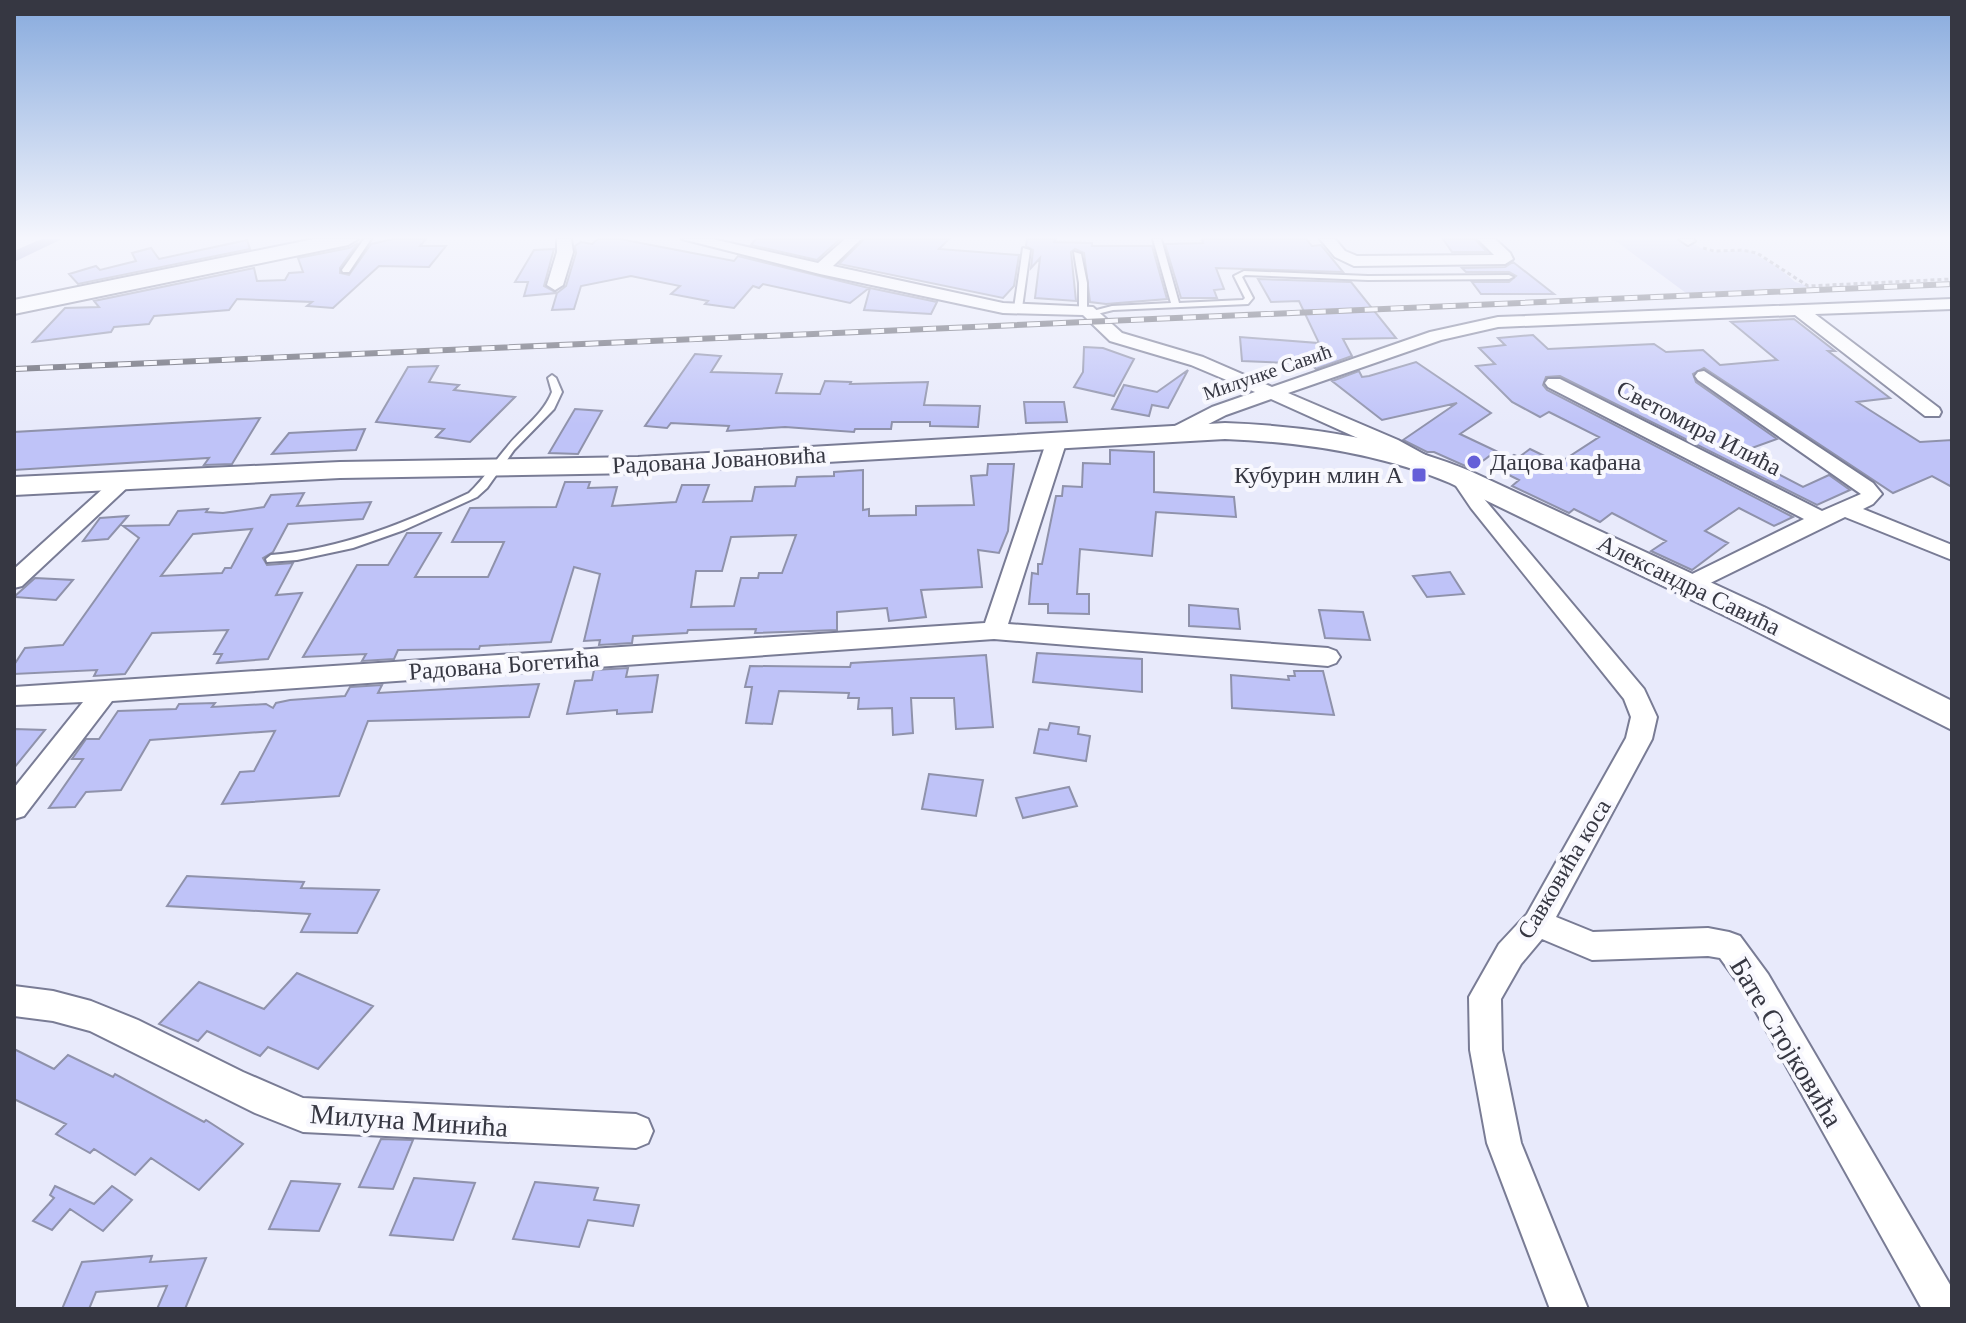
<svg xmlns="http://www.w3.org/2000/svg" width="1966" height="1323" viewBox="0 0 1966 1323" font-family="Georgia,serif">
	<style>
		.green { fill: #c9cdf1 }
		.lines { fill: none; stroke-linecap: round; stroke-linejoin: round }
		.canal { fill: #979bcd; fill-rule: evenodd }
		.building { fill: #bfc3f8; stroke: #8f92ab; stroke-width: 2; fill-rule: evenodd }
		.lane-casing { stroke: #797c95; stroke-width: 4 }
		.street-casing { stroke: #797c95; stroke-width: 4 }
		.secondary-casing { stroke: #797c95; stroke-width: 4 }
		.path { stroke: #9698a6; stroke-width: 3; stroke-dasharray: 4 3; stroke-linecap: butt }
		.lane { fill: #fff; fill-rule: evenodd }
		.street { fill: #fff; fill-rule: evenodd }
		.secondary { fill: #fff; fill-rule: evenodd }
		.rail-casing { stroke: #5e5f6b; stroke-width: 6 }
		.rail { stroke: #f8f8fe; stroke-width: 4; stroke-dasharray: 13; stroke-linecap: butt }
		.poi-dot { fill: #655fd8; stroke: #f8f8fe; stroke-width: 3 }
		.labels { text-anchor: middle; stroke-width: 8; stroke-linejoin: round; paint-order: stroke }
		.far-street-label { font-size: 20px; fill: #363742; stroke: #f8f8fe }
		.street-label { font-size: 24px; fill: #363742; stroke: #f8f8fe }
		.poi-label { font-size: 24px; fill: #363742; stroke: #f8f8fe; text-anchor: start }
		.near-street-label { font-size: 28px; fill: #363742; stroke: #f8f8fe }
	</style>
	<rect width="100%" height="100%" fill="#e8eafb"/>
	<path class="green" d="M1613,239h70l27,13 38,-2 31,18 16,14 16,5 -125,6z"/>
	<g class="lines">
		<path class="canal" d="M41,239h21l-48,23v-11z"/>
	</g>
	<path class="building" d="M393,239h33l-6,7h26l-17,21 -50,-1 -46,42 -26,-2 5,-4 -75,-3 -8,11 -75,6 -5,8 -35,3 -3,5 -78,10 32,-34 34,-1 -5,-6 160,-33 3,13 28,-1 4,-7 14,-1 -5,-14 51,-10 9,-5 -18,25v5l9,2 22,-31z
		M598,239h22l114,22 4,-5 131,32 -19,15 -87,-19 -4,4 -6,-2 -19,22 -29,-4 3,-3 -37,-7 9,-8 -49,-10 -50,10 -7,23 -22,1 5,-17 -33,3 4,-14h-13l19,-32 20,-1 -10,37 13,7 9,-7 10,-33 -1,-7 6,-4 11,2z
		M756,239h84l-23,21 -66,-15z
		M864,239h85l-10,10 80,6 -5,31 -11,12 -164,-34z
		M1027,239h29l-2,3 38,1v3h60l15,53 -61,5 -16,-2 -6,-49 -9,-4 -4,3 5,49 -41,-3 5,-40 -9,10 2,-18 -7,-4z
		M1202,239h104l6,7 9,-1 22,27 -127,-4 8,21 -10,1 3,8h-36l-16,-54 38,-1z
		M1443,239h32l12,13h-35z
		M247,240l3,9 -172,35 -9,-10 27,-8 4,4 36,-9 -4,-8 19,-5 8,11z
		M1513,262l41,32h-73l-9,-12h37l7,-6 -7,-4h-43l-4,-4 43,-1z
		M1258,279l93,3 45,56 -53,1 9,17 -36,13 -5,-5 -69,-3 -2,-24 79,6 -20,-42 -28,1z
		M870,288l67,14 -6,12 -67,-4z
		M1794,319l41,32h-7l62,47 -33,4 63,40 32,-2v47l-20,-11 -39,17 -189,-125 -11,6 3,8 81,57 -39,14 65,34 26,-12 21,15 -33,15 -257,-129 -14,1 -3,8 4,5 246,127 -19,9 -35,-18 -34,23 23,12 -36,27 -41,-19 15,-10 -54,-28 -12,9 -26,-13 -5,4 -57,-27 7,-6 -24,-12 19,-13 5,2 11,-8 29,14 40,-26 -50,-25 -9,5 -28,-15 -36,-36 19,-2 -16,-16 26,-3 -7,-7 35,-3 15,14 106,-5 12,8 37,-2 17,15 57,-5 -46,-38z
		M1084,347l19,1 31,11 -20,37 -40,-9 9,-15z
		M695,354l26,2 -10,16 71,2 -6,19 44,1 5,-13 26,1 -1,2 78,-2 -4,23 56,1 -2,21 -48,-1v-4h-38l-1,7h-36l-1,3 -69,-5 -58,4 2,-5 -58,-3 -4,5 -22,-2z
		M1416,362l75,51 -31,21 36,17 -24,18 -38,-17h-7l-24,-12 54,-37 -75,17 -50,-39 27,-10 3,6 7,-1z
		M438,366l-9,16 30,3 -5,5 61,7 -45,45 -34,-5 8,-8 -68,-7 32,-55z
		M1188,370l-20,38 -16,-3 -3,11 -37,-7 12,-24 33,7z
		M1024,402h40l3,20 -41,1z
		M575,409l27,2 -24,43 -29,-1z
		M260,418l-28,46 -28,1 5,-7 -195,12v-38z
		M365,429l-9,21 -84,4 17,-21z
		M1110,450l44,2v40l80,5 2,20 -80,-5 -4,44 -72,-7 -3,45h12v20l-41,-1v-9h-19l3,-31 6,1v-10h4l14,-68h6l1,-10 19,1 1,-24 27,1z
		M988,464h26l-6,67 -9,22 -21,-3 4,37 -61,3 5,27 -37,4 -2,-13 -50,4v18l-82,3 1,-4 -68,1 -1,3 -54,3 -1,7 -33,2 1,-5 -16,1 16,-67 -26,-7 -23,75 -71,4 -1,3 -81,1 -4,9 -32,2 4,-7 -63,3 54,-92h31l19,-32h34l-26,44h73l16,-35h-52l18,-34 86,-1 9,-25h25l-2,6 29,-1 -5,19 64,-4 6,-17h27l-6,17 49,-1 3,-14 40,-1 2,-9 37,-1v-4l29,-2v40l6,-1v7l47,-1v-9l58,-1 -3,-29 16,-1zM796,535l-14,38h-23l-1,5h-17l-7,28 -43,1 5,-36h26l9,-34z
		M304,493l-7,13 74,-4 -8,17 -75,5 -15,28 -10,6 4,7 26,-2 -17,32 26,-2 -34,66 -51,4 5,-9h-8l14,-24 -76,3 -27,41 -31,2 3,-6 -83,4v-9l11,-17 38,-3 76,-107 -16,-12 46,-1 9,-14 30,-2 -2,3 17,1 41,-6 7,-12zM252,529l-21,39h-6l-3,5 -61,3 32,-42z
		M128,516l-20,23 -25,2 17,-23z
		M1450,572l14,22 -37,3 -14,-21z
		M35,578l38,2 -17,20 -42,-3z
		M1189,605l49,4 2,20 -51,-3z
		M1319,610l44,2 7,28 -45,-2z
		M1037,653l105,6v33l-109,-10z
		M986,655l7,72 -37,2 -2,-31h-43l2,35 -20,2 -1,-27 -34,1 1,-11h-11l1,-5 -70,-2 -7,33 -26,-1 6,-36h-7l5,-21 100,1 1,-4z
		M628,668l-2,9 32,-2 -6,37 -35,2v-4l-50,4 8,-33 17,-1 2,-10z
		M1294,671h29l11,44 -102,-7 -1,-33 58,5 -1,-4h7z
		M539,684l-10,33 -161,4 -29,75 -117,8 18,-32 14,-1 21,-40 -125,9 -29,50 -35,2 -11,15 -26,1 34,-49h-11l14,-20h13l19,-28 58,-2 3,-5 36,-1 -3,4 54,-3 7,4 3,-5 14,-3 55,-4 5,-9 32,-2 -4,8z
		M1050,723l29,4 -1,7 12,2 -4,25 -52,-8 5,-24 9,1z
		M14,729l31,1 -31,38z
		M929,774l54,6 -7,36 -54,-7z
		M1069,787l8,19 -54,12 -7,-20z
		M187,876l117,6 -3,6 78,2 -22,43 -56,-1 9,-18 -143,-8z
		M297,973l76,33 -55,63 -50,-22 -8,9 -53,-25 -9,10 -39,-17 40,-42 65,27z
		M14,1049l40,20 14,-14 45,22 2,-3 89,48 2,-2 37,24 -44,46 -48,-32 -16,17 -41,-26 -4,4 -34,-19 10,-10 -52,-25z
		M381,1139l32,1 -20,49 -34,-2z
		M414,1178l61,5 -22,57 -63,-5z
		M291,1181l49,3 -21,47 -50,-2z
		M535,1182l63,6 -4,12 45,5 -6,21 -45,-6 -9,27 -66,-8z
		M55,1186l39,18 18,-18 20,14 -29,31 -33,-22 -18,21 -19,-9 21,-23 -4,-3z
		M152,1256l-2,6 56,-4 -21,51h-28l10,-23 -71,6 -7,17h-27l20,-47z"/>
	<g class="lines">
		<g class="lane-casing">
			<path id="lane" d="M364,239h7l-22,33h-6l-1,-2z
				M1153,239h8l18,64 64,-3 2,-2 -11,-22 10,-5 124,5 141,-1 4,2 -4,2 -141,1 -123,-5 -3,2 11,21 -5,6 -135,6 -24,6v-4l23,-6 59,-3z
				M1023,248l7,2 -8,58 -4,2 -4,-2z
				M1074,252l7,2 6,29v26l-4,2 -4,-2v-26z
				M552,375l4,3 6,14 -8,17 -40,41 -27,38 -10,9 -73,33 -51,18 -56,12 -30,2 -1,-3 5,-4c71,-6 134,-32 198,-62 15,-14 25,-31 38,-46 15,-19 36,-32 45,-55l-4,-14z"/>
		</g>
		<g class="street-casing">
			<path id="street" d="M557,239h14l2,13 -10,33 -8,5 -8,-5 10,-33z
				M682,239h30l106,24 27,-24h16l-28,27 170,37 90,4 29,26 81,24 69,30 158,-55 68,-15 454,-18v10l-137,5 124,94 2,4 -2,4h-14l-130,-101 -297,12 -57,13 -153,53 110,47 31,17 3,4 -10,6 -151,-68 -45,16 -41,21h-14l-3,-4 3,-4 41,-21 43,-15 -64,-27 -81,-24 -27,-26 -80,-2 -183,-39z
				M1320,239h15l10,12 12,5 137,-1 -16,-16h17l15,14 3,6 -8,5 -151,2 -19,-9z
				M1679,239h15l1,2 -7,4z
				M1704,371l169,112 9,11 -9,10 -10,5 89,36v15l-107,-43 -149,73h-16l-3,-5 3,-5 124,-61 -256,-132 -3,-4 3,-4h12l262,132 39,-17 -163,-114 -3,-4 3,-4z
				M1057,434l10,6 -59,184 320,24 8,3 4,6 -4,6 -8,3 -334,-27 -882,62 -88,115 -10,3v-31l69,-86 -69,3v-18l971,-64 62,-183z
				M1460,471l7,2 18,27 159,189 13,28 -5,22 -96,178 37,15 115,-4 21,4 11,4 28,38 184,314v21h-30l-176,-315 -26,-36 -12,-2 -116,4 -50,-21 -21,25 -20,35 1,51 19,93 67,166h-38l-63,-166 -17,-93 -1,-53 30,-53 28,-30 99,-176 5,-21 -7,-18 -153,-191 -21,-31z
				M124,474l7,2 3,4 -3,4 -109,102 -8,2v-19l103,-93z
				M14,986l39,5 38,10 47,19 105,52 60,26 333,16 12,5 5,12 -5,12 -12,5 -333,-16 -48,-19 -165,-82 -37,-10 -39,-5z"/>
		</g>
		<g class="secondary-casing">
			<path id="secondary" d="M314,239h44l-10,6 -334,69v-14z
				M1225,423c83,3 168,16 245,48l294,136 188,94v29l-212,-107 -290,-140c-71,-30 -148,-41 -225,-44l-587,34 -298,5 -326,17v-18l326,-15 298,-5z"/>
		</g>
		<path class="path" d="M1703,248l11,3 28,-1 15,3 51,33 144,-7"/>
		<use href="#lane" class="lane"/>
		<use href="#street" class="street"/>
		<use href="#secondary" class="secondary"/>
		<g class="rail-casing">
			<path id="rail" d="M14,369l1938,-85"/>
		</g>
		<use href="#rail" class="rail"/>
	</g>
	<linearGradient id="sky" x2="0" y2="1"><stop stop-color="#87aadd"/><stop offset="0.56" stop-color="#f5f6fd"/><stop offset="1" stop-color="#f5f6fd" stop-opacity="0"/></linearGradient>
	<rect width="1966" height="425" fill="url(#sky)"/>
	<g class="poi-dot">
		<circle cx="1474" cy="462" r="8"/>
		<rect x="1411" y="467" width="16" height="16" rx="4"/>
	</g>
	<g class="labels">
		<g class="far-street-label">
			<text transform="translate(1267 372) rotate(-19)" y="7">Милунке Савић</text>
		</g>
		<g class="street-label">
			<text transform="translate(1699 428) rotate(27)" y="8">Светомира Илића</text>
			<text transform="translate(719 460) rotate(-3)" y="8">Радована Јовановића</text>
			<text transform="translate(1689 585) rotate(26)" y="8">Александра Савића</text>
			<text transform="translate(504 665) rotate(-4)" y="8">Радована Богетића</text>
			<text transform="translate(1564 869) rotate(-59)" y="8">Савковића коса</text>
		</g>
		<g class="poi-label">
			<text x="1490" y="470">Дацова кафана</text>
			<text x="1403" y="483" text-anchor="end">Кубурин млин А</text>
		</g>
		<g class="near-street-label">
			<text transform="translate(1787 1042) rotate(59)" y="10">Бате Стојковића</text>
			<text transform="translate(409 1120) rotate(4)" y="10">Милуна Минића</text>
		</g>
	</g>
	<rect width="1966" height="1323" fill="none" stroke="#363742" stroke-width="32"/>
</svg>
